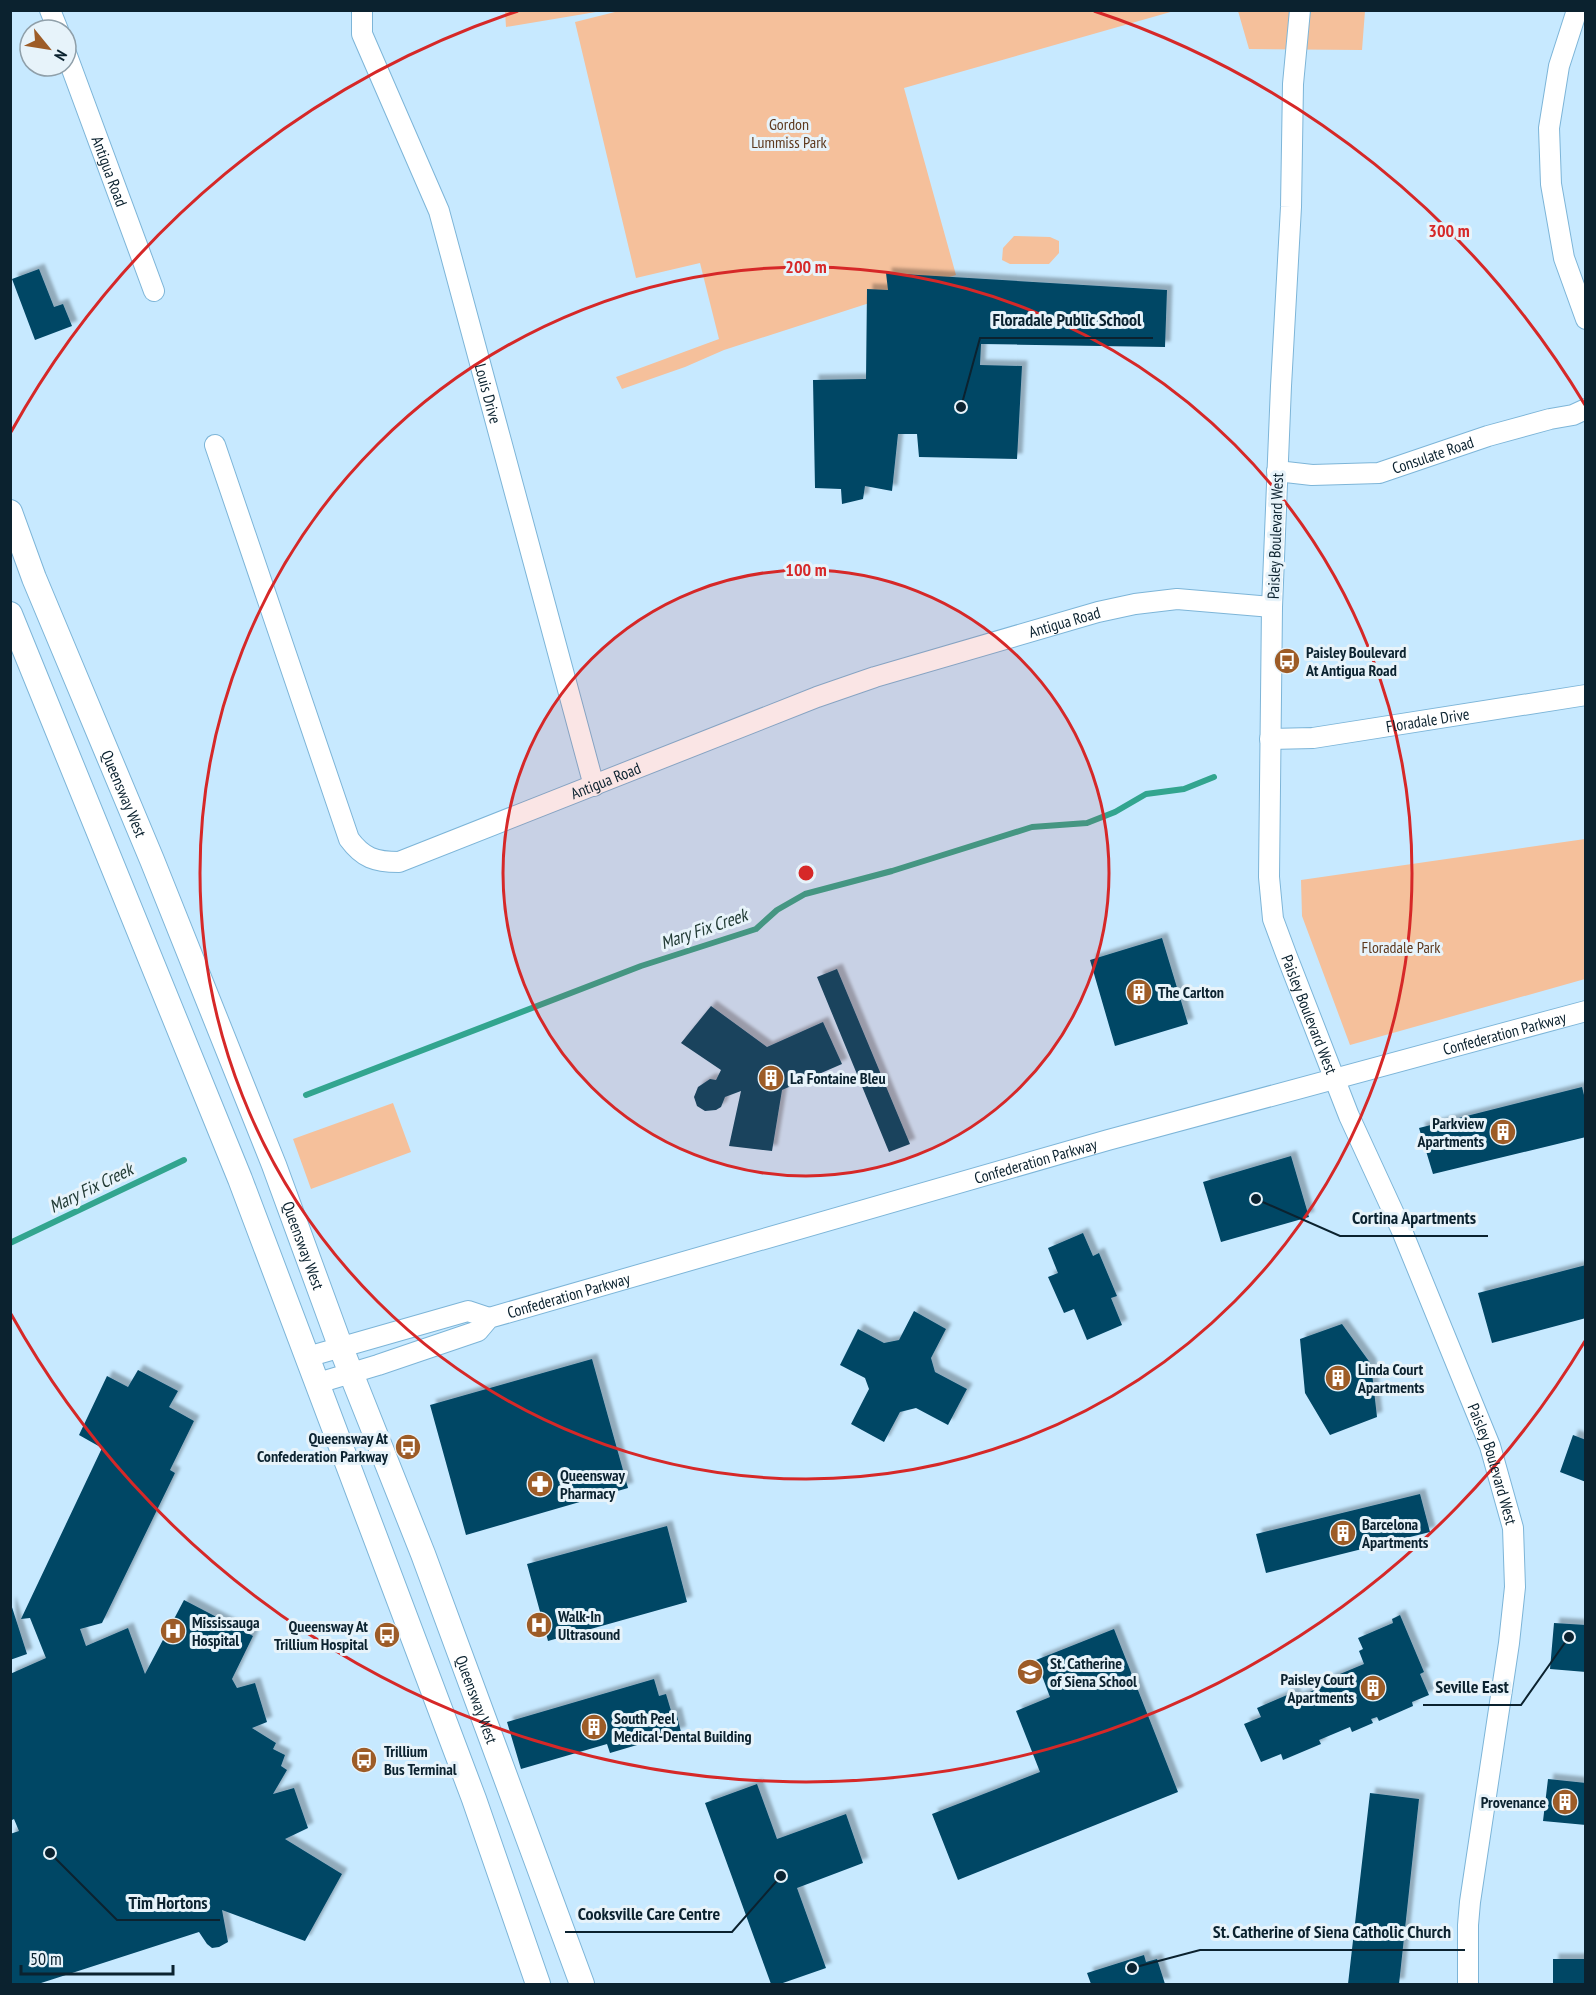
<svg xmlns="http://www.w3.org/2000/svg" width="1596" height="1995" viewBox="0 0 1596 1995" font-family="'PT Sans Narrow',sans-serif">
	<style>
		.green { fill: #f5c09b }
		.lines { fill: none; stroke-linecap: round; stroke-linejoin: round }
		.stream { stroke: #32a58f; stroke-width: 6 }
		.building { fill: #024665; filter: url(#shadow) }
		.minor-casing { stroke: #7db5d8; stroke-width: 22 }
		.major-casing { stroke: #7db5d8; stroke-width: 26 }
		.minor { stroke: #fff; stroke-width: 20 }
		.major { stroke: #fff; stroke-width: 24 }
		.ring { fill: none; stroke: #d62828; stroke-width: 3 }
		.labels { text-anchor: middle; stroke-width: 6; stroke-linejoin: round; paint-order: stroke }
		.park-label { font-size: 16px; fill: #5d391e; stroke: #e7f3fa }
		.street-label { font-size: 16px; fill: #0b222f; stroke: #e7f3fa }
		.poi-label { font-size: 16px; font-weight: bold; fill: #0b222f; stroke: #e7f3fa; text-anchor: start }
		.water-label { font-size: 18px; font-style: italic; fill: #213a34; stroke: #e7f3fa }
		.centre { fill: #d62828; stroke: #e7f3fa; stroke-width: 3 }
		.ring-label { font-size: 18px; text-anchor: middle; font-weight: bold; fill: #d62828; stroke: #e7f3fa; stroke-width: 6; stroke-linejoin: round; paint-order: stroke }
		.leader { fill: none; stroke: #0b222f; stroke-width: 2 }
		.callout-dot { fill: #0b222f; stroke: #e7f3fa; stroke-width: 2 }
		.callout-label { font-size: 18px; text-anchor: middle; font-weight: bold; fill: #0b222f; stroke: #e7f3fa; stroke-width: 6; stroke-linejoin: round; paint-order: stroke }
	</style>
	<defs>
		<filter id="shadow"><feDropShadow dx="5.5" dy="-5.5" stdDeviation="1.5" flood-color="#0004"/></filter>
	</defs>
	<rect width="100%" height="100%" fill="#c7e9ff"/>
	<path class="green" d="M615,10l559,1 -270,77 52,187 -232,75 -39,17 -63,22 -6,-12 103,-38 -19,-76 -64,15 -61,-256 40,-10z
		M505,11v-1l97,1 -96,16z
		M1238,11h127l-3,39 -113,-1z
		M1014,236l36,1 9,4v12l-10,11h-39l-8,-4 1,-12z
		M1585,839v140l-235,66 -48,-129 -1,-36z
		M393,1103l18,49 -100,37 -18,-50z"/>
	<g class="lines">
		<path class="stream" d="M306,1095l335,-129 115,-37 21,-19 28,-16 87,-23 140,-44 55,-4 28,-11 31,-18 38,-5 30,-12
			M10,1243l174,-83"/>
	</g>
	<path class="building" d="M39,269l15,38 9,-3 9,22 -37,14 -23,-61z
		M886,273l281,17 -2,57 -184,-3 -1,21 42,1 -5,93 -98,-2 -2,-23h-19l-6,57 -27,-5 -2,13 -21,5 -1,-15 -26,-1 -2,-108 53,-1 1,-90 21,1z
		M1162,938l26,86 -73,22 -25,-86z
		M837,969l73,175 -21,8 -72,-175z
		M711,1006l56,41 56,-25 19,42 -60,26 -10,61 -43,-5 12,-55 -16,6 -4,10 -5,3 -11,1 -8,-5 -3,-9 4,-10 12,-8 6,1 5,-10 -40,-27z
		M1582,1087l4,16v34l-153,37 -14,-46z
		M1291,1156l18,61 -88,25 -18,-60z
		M1083,1233l10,23 6,-3 18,43 -6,2 11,27 -35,15 -13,-31 -10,4 -16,-36 10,-4 -10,-25z
		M1586,1265v53l-94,25 -14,-50z
		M914,1311l32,18 -15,29 4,14 32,17 -19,36 -32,-17 -16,4 -16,30 -33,-18 18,-35 -4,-11 -25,-13 18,-36 26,14 15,-3z
		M1342,1324l29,40 6,53 -47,18 -25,-42 -5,-54z
		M592,1359l36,129 -162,47 -36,-130z
		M138,1370l40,21 -9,16 25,14 -24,49 5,3 -73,150 -22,6 6,17 42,-18 17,46 39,-74 69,36 -21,43 5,9 18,-5 12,39 -15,6 24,15 -3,6 12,6 -4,11 6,4 -14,24 21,-6 14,40 -23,11 57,35 -37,67 -83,-31 6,32 -9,5 -7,1 -5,-4 -8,-12 -161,52h-28v-150l9,-3 -5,-12 -4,2v-147l36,-16 -16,-40 -9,1 81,-171 -23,-13 28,-59 21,11z
		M1573,1435l13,5v42l-26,-10z
		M1420,1494l10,38 -164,41 -10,-39z
		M667,1526l20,76 -139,39 -21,-77z
		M10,1601l17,53 -17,6z
		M1400,1615l24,57 -4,2 9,21 -17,7 1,4 -34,15 -2,-4 -6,2 2,4 -21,9 -2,-5 -31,13 2,4 -38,16 -2,-6 -20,8 -17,-38 17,-7 -4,-9 37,-16 2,6 34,-15 -2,-4 36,-15 -5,-13 4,-2 -5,-11 35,-15 -1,-4z
		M1554,1623l32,2v47l-36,-3z
		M1114,1629l64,163 -220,88 -26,-66 108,-42 -24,-61 34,-14 -14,-37z
		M654,1679l5,17 7,-2 6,20 4,-2 5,20 -71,21 -3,-9 -86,25 -14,-47z
		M1548,1779l38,4v42l-43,-4z
		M757,1784l20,55 69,-25 17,49 -66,25 29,80 -46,16h-9l-66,-181z
		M1370,1793l49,6 -20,185h-51z
		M1144,1955l2,7 11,-3 8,25h-74l-4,-11z
		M1553,1959h33v25h-33z"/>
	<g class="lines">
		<g class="minor-casing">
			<g id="minor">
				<path d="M50,10l8,20"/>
				<path id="s1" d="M362,10v24l77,177 155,575"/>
				<path id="s2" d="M1300,10l-7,74 -2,123 -10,179 -9,221 -3,270 4,42 13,35 63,162 53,115 88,215 23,82 2,59 -6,56 -39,259 -2,23v59"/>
				<path d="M1577,10l-18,56 -10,62 2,56 13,74 22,61"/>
				<path id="s3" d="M66,53l88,238"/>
				<path id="s4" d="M215,445l134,394c14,19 26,23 50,23l418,-165 58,-20 223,-65 37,-8 42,-5 95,8"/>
				<path id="s5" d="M1277,471l35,4 67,-2 109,-37 62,-17 23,-4 13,-6"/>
				<path id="s6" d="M1270,739l43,-1 273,-43"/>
				<path d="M307,1357l161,-46 21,7"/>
				<path id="s7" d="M318,1383l60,-18 100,-34 11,-13 619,-178 478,-129"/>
			</g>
		</g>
		<g class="major-casing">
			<g id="major">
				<path id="s8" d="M10,512l24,66 118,282 122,305 67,183 82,206 159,430"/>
				<path d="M10,614l230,565 234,620 64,185"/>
			</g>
		</g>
		<use href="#minor" class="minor"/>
		<use href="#major" class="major"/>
	</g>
	<circle cx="806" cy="873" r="303" fill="#d62828" fill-opacity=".12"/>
	<g class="ring">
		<circle cx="806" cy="873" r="303"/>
		<circle cx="806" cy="873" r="606"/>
		<path d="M1585 1341A909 909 0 0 1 11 1314M11 432A909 909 0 0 1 518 11M1094 11A909 909 0 0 1 1585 405"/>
	</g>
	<defs>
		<g id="bus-disc" transform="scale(1.35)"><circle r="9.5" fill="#9d5c27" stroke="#e7f3fa"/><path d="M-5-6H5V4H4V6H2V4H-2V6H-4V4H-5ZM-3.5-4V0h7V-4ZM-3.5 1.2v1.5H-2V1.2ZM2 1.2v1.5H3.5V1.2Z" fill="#fff"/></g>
		<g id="building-disc" transform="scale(1.35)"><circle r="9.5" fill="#9d5c27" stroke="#e7f3fa"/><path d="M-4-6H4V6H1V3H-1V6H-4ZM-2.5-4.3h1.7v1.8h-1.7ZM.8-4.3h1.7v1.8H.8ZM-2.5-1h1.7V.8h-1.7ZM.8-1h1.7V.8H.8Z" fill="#fff"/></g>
		<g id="pharmacy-disc" transform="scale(1.35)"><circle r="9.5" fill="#9d5c27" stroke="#e7f3fa"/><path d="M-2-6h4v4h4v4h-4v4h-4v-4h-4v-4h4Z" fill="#fff"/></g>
		<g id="hospital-disc" transform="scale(1.35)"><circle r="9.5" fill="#9d5c27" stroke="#e7f3fa"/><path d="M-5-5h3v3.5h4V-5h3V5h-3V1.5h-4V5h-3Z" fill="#fff"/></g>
		<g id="school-disc" transform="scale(1.35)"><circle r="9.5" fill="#9d5c27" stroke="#e7f3fa"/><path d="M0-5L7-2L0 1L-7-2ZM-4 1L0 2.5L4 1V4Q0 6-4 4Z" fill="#fff"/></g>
	</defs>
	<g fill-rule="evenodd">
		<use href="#bus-disc" x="1287" y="661"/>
		<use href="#building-disc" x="1139" y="992"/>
		<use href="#building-disc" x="771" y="1078"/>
		<use href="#building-disc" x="1503" y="1132"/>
		<use href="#building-disc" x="1338" y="1378"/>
		<use href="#bus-disc" x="408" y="1447"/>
		<use href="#pharmacy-disc" x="540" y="1484"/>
		<use href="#building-disc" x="1343" y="1533"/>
		<use href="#hospital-disc" x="539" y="1625"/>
		<use href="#hospital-disc" x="173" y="1631"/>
		<use href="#bus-disc" x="387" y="1635"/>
		<use href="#school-disc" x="1030" y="1672"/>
		<use href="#building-disc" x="1373" y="1688"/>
		<use href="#building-disc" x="594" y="1727"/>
		<use href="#bus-disc" x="364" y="1760"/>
		<use href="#building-disc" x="1565" y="1802"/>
	</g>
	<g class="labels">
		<g class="park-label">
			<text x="789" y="130">Gordon<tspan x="789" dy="18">Lummiss Park</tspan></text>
			<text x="1401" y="953">Floradale Park</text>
		</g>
		<g class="street-label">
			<text dy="6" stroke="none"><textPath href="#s3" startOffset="126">Antigua Road</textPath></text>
			<text dy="6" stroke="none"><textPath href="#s1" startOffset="406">Louis Drive</textPath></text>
			<text dy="6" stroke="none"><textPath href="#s5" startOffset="159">Consulate Road</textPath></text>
			<text transform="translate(1275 536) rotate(-88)" y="6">Paisley Boulevard West</text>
			<text dy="6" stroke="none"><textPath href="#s4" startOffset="1182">Antigua Road</textPath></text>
			<text dy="6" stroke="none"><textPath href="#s6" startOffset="159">Floradale Drive</textPath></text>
			<text dy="6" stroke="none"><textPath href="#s4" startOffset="696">Antigua Road</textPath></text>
			<text dy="6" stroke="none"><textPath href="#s8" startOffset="304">Queensway West</textPath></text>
			<text dy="6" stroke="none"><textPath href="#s2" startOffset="1012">Paisley Boulevard West</textPath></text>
			<text dy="6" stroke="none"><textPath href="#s7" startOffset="1240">Confederation Parkway</textPath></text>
			<text dy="6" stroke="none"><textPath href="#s7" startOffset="754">Confederation Parkway</textPath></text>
			<text dy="6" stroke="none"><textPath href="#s8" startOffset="790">Queensway West</textPath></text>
			<text dy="6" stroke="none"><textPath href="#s7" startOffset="268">Confederation Parkway</textPath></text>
			<text dy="6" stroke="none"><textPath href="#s2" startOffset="1498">Paisley Boulevard West</textPath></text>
			<text dy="6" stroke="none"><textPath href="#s8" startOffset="1276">Queensway West</textPath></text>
		</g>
		<g class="poi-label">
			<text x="1306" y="658">Paisley Boulevard<tspan x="1306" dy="18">At Antigua Road</tspan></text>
			<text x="1158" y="998">The Carlton</text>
			<text x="790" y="1084">La Fontaine Bleu</text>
			<text x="1484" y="1129" text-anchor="end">Parkview<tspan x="1484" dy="18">Apartments</tspan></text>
			<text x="1358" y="1375">Linda Court<tspan x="1358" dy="18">Apartments</tspan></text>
			<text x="388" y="1444" text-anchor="end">Queensway At<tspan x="388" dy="18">Confederation Parkway</tspan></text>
			<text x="560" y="1481">Queensway<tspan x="560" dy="18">Pharmacy</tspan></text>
			<text x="1362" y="1530">Barcelona<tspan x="1362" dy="18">Apartments</tspan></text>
			<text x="558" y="1622">Walk-In<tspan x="558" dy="18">Ultrasound</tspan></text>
			<text x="192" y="1628">Mississauga<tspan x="192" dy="18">Hospital</tspan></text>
			<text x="368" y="1632" text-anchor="end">Queensway At<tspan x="368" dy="18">Trillium Hospital</tspan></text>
			<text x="1050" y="1669">St. Catherine<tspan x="1050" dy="18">of Siena School</tspan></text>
			<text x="1354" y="1685" text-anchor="end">Paisley Court<tspan x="1354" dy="18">Apartments</tspan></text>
			<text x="614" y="1724">South Peel<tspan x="614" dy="18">Medical-Dental Building</tspan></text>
			<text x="384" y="1757">Trillium<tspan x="384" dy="18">Bus Terminal</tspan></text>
			<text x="1546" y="1808" text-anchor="end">Provenance</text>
		</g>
		<g class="water-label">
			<text transform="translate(704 929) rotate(-19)" y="6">Mary Fix Creek</text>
			<text transform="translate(91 1188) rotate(-26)" y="6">Mary Fix Creek</text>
		</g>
	</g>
	<circle cx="806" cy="873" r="9" class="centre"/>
	<g class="ring-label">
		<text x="1449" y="237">300 m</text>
		<text x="806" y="273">200 m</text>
		<text x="806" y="576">100 m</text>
	</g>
	<path class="leader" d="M961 407L980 338H1153M1256 1199L1340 1236H1488M1569 1637L1521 1705H1423M50 1853L117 1920H220M781 1876L732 1932H565M1132 1968L1200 1950H1465"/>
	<g class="callout-dot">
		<circle cx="961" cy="407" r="6"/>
		<circle cx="1256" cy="1199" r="6"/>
		<circle cx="1569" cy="1637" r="6"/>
		<circle cx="50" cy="1853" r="6"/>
		<circle cx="781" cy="1876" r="6"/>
		<circle cx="1132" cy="1968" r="6"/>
	</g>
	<g class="callout-label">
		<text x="1067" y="326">Floradale Public School</text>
		<text x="1414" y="1224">Cortina Apartments</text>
		<text x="1472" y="1693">Seville East</text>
		<text x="168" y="1909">Tim Hortons</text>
		<text x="649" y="1920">Cooksville Care Centre</text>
		<text x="1332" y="1938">St. Catherine of Siena Catholic Church</text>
	</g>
	<rect width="1596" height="1995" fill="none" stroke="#0b222f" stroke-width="24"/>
	<g transform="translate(48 48) rotate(120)"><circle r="28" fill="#e7f3fa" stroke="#8f9fa9" stroke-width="1.5"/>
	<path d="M0-4.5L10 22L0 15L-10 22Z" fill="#9d5c27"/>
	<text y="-9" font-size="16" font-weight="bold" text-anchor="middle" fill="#0b222f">N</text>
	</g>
	<path d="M21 1965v9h152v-9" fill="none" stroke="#0b222f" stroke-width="3"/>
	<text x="30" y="1965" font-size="18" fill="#0b222f" stroke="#e7f3fa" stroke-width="4.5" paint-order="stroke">50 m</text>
</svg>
